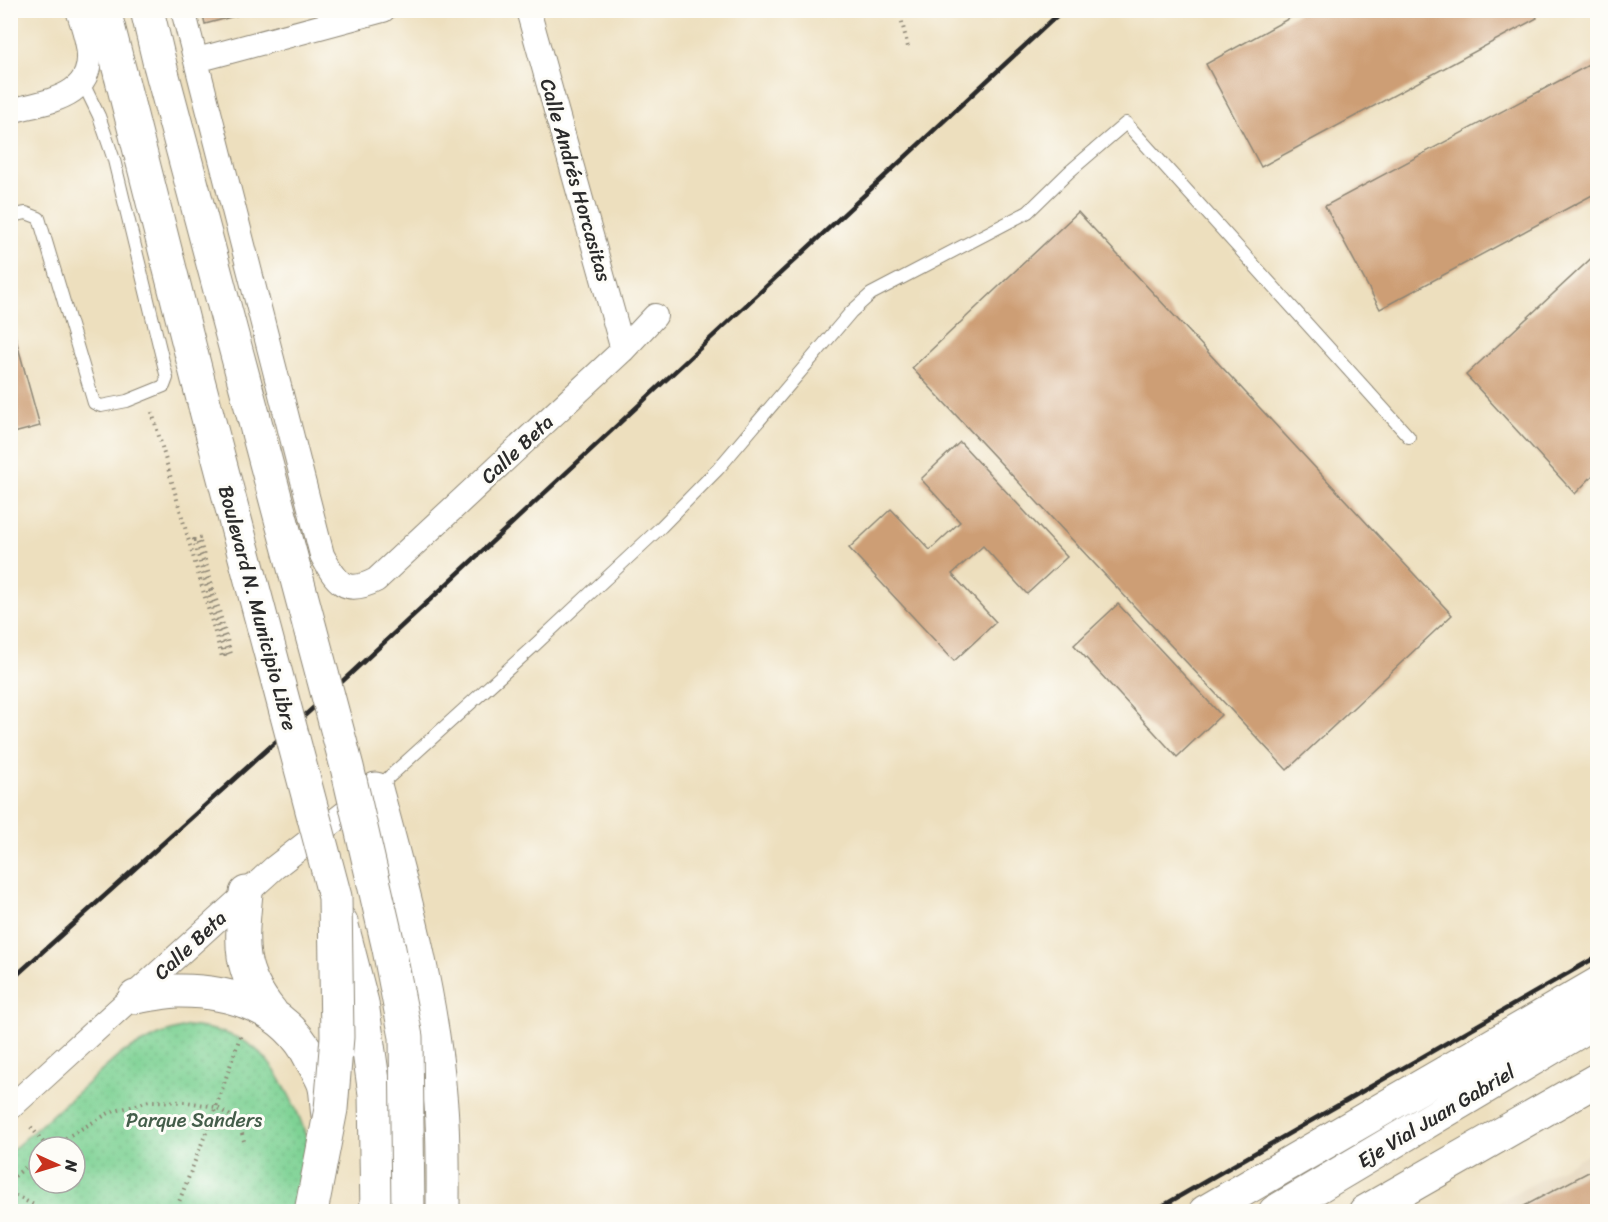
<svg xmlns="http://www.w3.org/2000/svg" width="1608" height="1222" viewBox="0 0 1608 1222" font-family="Sriracha,sans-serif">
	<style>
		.built { fill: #e2d1b4 }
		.park { fill: url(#park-dots); stroke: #547e60; stroke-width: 1.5; fill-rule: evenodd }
		.building { fill: #cd9e75 }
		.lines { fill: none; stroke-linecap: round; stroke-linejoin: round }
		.lane-casing { stroke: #8c8574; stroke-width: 14 }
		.street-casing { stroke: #8c8574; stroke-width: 26 }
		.primary-casing { stroke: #8c8574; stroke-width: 35 }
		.path { stroke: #8c8574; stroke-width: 4; stroke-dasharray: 1.5 4.5; stroke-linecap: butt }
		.lane { stroke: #fff; stroke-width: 12 }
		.street { stroke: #fff; stroke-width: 24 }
		.primary { stroke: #fff; stroke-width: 33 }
		.rail { stroke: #2b2b2b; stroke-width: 4.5 }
		.primary-bridge-casing { stroke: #8c8574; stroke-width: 35; stroke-linecap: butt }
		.primary-bridge { stroke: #fff; stroke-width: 33 }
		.labels { text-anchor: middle; stroke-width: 6; stroke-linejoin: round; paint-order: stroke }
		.street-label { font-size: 20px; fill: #2b2b2b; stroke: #fdfcf7 }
		.park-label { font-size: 20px; fill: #445d4a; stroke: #fdfcf7 }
	</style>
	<defs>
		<pattern id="park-dots" width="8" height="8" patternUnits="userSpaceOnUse" patternTransform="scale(1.5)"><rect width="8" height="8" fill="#7ed294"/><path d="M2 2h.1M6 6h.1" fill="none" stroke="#6db480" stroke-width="1.8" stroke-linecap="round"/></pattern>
	</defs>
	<rect width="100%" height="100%" fill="#fdfcf7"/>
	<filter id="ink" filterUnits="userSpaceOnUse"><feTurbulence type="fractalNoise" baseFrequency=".0167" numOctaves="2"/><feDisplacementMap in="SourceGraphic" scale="12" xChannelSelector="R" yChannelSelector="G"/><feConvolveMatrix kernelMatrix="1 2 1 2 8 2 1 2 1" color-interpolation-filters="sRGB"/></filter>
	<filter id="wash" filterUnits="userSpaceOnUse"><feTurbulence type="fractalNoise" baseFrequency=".008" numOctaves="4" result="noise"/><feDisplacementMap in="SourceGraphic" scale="24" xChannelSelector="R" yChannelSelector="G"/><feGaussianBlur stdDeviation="1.35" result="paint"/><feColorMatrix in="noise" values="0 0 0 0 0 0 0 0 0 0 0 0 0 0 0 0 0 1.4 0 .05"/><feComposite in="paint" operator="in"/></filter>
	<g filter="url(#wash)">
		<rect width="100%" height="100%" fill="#eddfbe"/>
		<path class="built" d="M1597,1149v62h-115z"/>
		<path class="park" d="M188,1026c61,6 80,26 106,79 9,19 17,41 15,62 -2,15 -8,30 -12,44l-286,1 -1,-60 112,-99 39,-19zM39,1147h36v36h-36z"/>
		<g id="blocks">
			<path class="building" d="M202,10h52v1l-49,13z
				M1304,10h229l4,8 -276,149 -55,-103z
				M1598,60v132l-218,117 -55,-103z
				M1078,212l374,403 -165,155 -375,-402z
				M1598,252v218l-23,24 -109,-119z
				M10,318l30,108 -30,8z
				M960,442l107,115 -40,37 -44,-48 -31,28 44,48 -42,39 -105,-113 42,-39 39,41 30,-28 -39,-43z
				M1118,604l103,111 -44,42 -103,-112z
				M1598,1167v45h-85z"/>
		</g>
	</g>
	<g filter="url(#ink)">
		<use href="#blocks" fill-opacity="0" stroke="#8c8574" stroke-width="1.5"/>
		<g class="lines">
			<g class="lane-casing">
				<path id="lane" d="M10,216l16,-3 13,5 55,185 7,3 26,-5 37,-15 3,-8 -53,-218 -15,-44 -17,-35
					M377,788l159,-144 125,-117 57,-58 133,-157 20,-18 157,-82 41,-40 57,-49 283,314"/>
			</g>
			<g class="street-casing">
				<path id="street" d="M183,10l139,545c14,27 23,41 54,25l247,-230 32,-34
					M528,10l95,340
					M197,60l186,-50
					M10,111c37,-10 87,-13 78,-65 -2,-12 -6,-24 -10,-36
					M10,1108l264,-240 93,-72"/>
			</g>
			<g class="primary-casing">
				<path id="primary" d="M104,10l17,66
					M147,10l13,55
					M376,789c28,104 57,209 65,317 3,35 2,71 2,106
					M246,893c-5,50 -9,77 25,119
					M341,922l21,81 13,91 2,118
					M135,997c13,-2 27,-5 41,-6 55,-1 110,17 135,68 4,8 10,16 13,25 3,9 2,21 4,31
					M1205,1212l393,-228
					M1275,1212l323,-192
					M1365,1212l233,-133"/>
			</g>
			<path class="path" d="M899,10l9,37
				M152,412l70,245 3,-1 -31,-116h3l31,115 3,-1 -32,-116 4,-1
				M31,1127l16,20
				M50,1147l59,-34 40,-12 38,1 29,5 13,8 11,11 4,15
				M10,1180l29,-24
				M10,1193l38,19
				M34,1212l5,-5
				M175,1212l41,-105 25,-73"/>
			<use href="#lane" class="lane"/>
			<use href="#street" class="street"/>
			<use href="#primary" class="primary"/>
			<path class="rail" d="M10,981l322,-290 731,-681
				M1152,1212l446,-256"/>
			<g class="primary-bridge-casing">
				<path id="primary-bridge" d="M160,65l187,702 42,182 17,88 2,175
					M121,76l77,304 137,517 2,140 -6,72 -20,103"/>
			</g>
			<use href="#primary-bridge" class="primary-bridge"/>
		</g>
	</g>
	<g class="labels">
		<g class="street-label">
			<text transform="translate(576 180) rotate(74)" y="7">Calle Andrés Horcasitas</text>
			<text transform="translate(517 449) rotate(-43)" y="7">Calle Beta</text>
			<text transform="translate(258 608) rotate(75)" y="7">Boulevard N. Municipio Libre</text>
			<text transform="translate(190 945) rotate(-43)" y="7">Calle Beta</text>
			<text transform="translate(1436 1116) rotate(-31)" y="7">Eje Vial Juan Gabriel</text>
		</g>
		<g class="park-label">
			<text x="194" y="1127">Parque Sanders</text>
		</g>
	</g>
	<rect width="1608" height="1222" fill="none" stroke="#fdfcf7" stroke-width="36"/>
	<g transform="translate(57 1165) rotate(94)"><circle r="28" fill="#fdfcf7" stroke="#a9a8a5" stroke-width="1.5"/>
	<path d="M0-4.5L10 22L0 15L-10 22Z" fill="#c8321e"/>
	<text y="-9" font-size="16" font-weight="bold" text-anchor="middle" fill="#2b2b2b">N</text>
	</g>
</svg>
